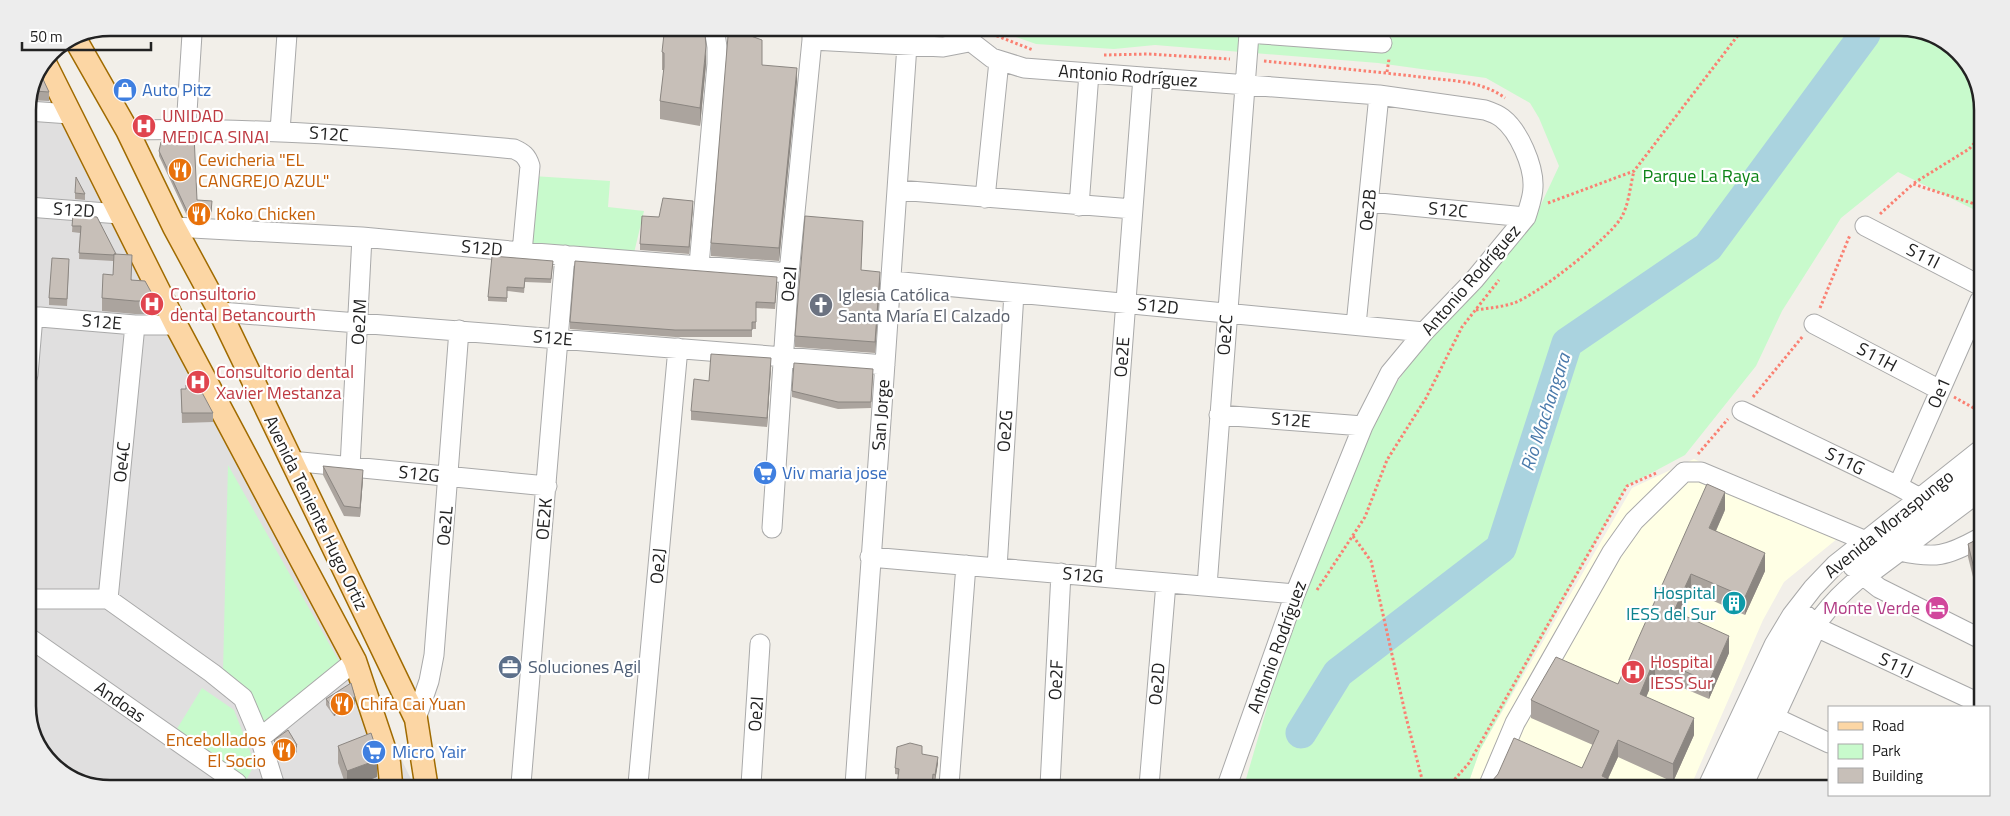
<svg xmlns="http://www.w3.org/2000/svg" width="2010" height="816" viewBox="0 0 2010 816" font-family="'Titillium Web',sans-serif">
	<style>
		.residential { fill: #e0dfdf }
		.education { fill: #ffffe5 }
		.park { fill: #c8facc }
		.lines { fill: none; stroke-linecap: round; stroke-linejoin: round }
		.stream { stroke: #aad3df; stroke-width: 5 }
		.river { stroke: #aad3df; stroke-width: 31 }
		.minor-casing { stroke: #a9a9a9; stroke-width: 21 }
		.major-casing { stroke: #a06b00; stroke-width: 25 }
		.path { stroke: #fa8072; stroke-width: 3; stroke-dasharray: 2.5 2.5; stroke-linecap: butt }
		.minor { stroke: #fff; stroke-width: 19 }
		.major { stroke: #fcd6a4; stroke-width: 22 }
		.wall { fill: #aba49e }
		.shaded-wall { fill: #8b8681 }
		.building { fill: #c7bfb8; stroke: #8b8681 }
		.labels { text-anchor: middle; stroke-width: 4.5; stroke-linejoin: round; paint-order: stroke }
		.street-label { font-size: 18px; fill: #222; stroke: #fff }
		.shop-label { font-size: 18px; fill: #366cbe; stroke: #fff; text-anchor: start }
		.health-label { font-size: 18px; fill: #be3a42; stroke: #fff; text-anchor: start }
		.food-label { font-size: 18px; fill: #c56008; stroke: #fff; text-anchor: start }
		.park-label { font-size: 18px; fill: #0c8416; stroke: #fff }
		.worship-label { font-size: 18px; fill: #5b616d; stroke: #fff; text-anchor: start }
		.culture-label { font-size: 18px; fill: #0d838f; stroke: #fff; text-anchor: end }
		.hotel-label { font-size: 18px; fill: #b23c85; stroke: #fff; text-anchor: end }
		.service-label { font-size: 18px; fill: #4e5e75; stroke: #fff; text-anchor: start }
		.water-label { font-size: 19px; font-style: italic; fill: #4a7aab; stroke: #fff }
		.rim { fill: none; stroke: #222; stroke-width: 2.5 }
	</style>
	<rect width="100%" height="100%" fill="#f2efe9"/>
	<path class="residential" d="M51,55l362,728 -334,-1 -34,-26 -17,-45v-606z"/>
	<path class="education" d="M1694,459l154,71 -64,52 -21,38 -73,168 -223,-1 13,-37 152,-262z"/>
	<path class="park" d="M1007,34h924l37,30 14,41 -1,108 -83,-41 -57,46 -59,93 -26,55 -71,89 -58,31 -147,264 -13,37 -223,-1 55,-188 67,-171 66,-95 98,-104 29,-62 -20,-48 -9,-15 -44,-25 -108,-15 -223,-18 -41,4 -78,-5z
		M533,176l77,5 -2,26 36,4 -10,42 -105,-9z
		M228,465l112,198 -78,62 -39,-54z
		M202,688l32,22 21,54 -10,18 -70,-50z"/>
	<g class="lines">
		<path class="stream" d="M1965,61l5,8"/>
		<path class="river" d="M1301,733l37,-60 163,-125 66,-205 141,-96 157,-213"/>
		<g class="minor-casing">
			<path id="minor" d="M812,34v6l131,7 26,-5
				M961,34l31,24 32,10 355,27 106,15c6,2 12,4 17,8 17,13 32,48 31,69 0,10 -4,20 -7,30l-52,63 -50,52 -34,41 -27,53 -68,168 -68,192
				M1261,34l121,9
				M28,111l42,3
				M186,128l6,-94
				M127,130c129,-3 258,7 387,19 9,4 13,7 16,17l-8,86
				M280,131l7,-97
				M898,190l235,19
				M985,198l14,-137
				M1369,202l157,15
				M1079,206l10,-133
				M28,207l92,7
				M1865,226l116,60
				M174,227l188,10 160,15 267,21
				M699,265l18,-201v-17l-2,-13
				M892,281l532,51
				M220,312l665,53
				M28,316l107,9h41
				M1814,324l126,66
				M1356,325l23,-230
				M28,375l5,-59
				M1742,411l156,75 22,12 8,6
				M1219,415l144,11
				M291,461l256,25
				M350,467l12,-230
				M1898,486l82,-186
				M772,528l17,-255 23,-233
				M1900,551c35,8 47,5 78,-12
				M870,557l425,37
				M1853,567l80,-58 46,-39
				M997,568l17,-275
				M1868,575l111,-83
				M1105,577l38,-500
				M1865,577l14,11 98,49
				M1207,586l42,-552
				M28,599h80l104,74 31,25 17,40 14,45
				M108,599l27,-274
				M1816,627l161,75
				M28,637l209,146
				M1807,638c20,-32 40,-51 70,-74
				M1774,717l55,26
				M416,719l13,-38 5,-26 25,-325
				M260,738l95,-77
				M521,784l44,-529
				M638,784l40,-436
				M751,785l9,-141
				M855,785c17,-247 36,-493 52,-740
				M949,785l17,-220
				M1050,786l11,-213
				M1149,786l17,-203
				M1488,787l27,-64 97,-171 22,-31 50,-49h17l165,69
				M1707,788l67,-143 18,-30 21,-27 22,-23 144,-114
				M1723,788l74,-156 10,-16
				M1742,788l74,-160"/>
		</g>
		<g class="major-casing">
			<path id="major" d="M74,37l53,93 47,97 46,85 196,407 10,64
				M46,65l130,260 179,336 34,102 2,20"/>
		</g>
		<path class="path" d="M992,34l41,16
			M1104,55l44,-1 82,5
			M1264,61c52,5 105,10 157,16 29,4 60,3 84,21
			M1387,72l2,-13
			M1914,183l55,-34 13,-14
			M1548,203l86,-32 105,-137
			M1880,214l33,-30 68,22
			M1820,308l30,-73
			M1476,310c13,-2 26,-3 38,-7 23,-8 94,-64 107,-85 8,-13 9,-32 13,-47
			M1753,397l50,-61
			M1954,397l25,14
			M1698,454l30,-35
			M1353,536l18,25 35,156 18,70
			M1317,590l48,-73 22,-57 39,-62 36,-71 37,-47
			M1448,787l21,-24 158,-277 29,-13"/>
		<use href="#minor" class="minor"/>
		<use href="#major" class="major"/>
	</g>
	<path class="wall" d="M662,52l44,12 -6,62 -40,-7v-18l4,-31h-2z
		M762,65l35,16 -18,180 -68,-5v-13z
		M41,75l8,17v9l-19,-1z
		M159,151l38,49 15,6 -1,12 -24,-2 -28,-60z
		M75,193l10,1v6l-10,-1z
		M693,207l-4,47 -49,-4v-6l19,-27z
		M73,215l43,39 16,26 13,1 10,30 -3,3h-17l-33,-3v-13l11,-23v-14l-34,-2 1,-26 -8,-1z
		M863,232l-2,38 19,13 -5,70 -80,-6v-11z
		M553,261l-2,22 -26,-1 -1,11 -17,-2v11l-19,-1v-4z
		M69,266l-2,40 -18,-1v-7z
		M777,283l-2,26 -19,-1v21h-4v8h-77l-105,-8v-7z
		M771,367l-4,60 -76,-7v-9l18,-30z
		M873,375l-2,33 -33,1 -46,-12v-6z
		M181,389l32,24v9l-31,1z
		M323,466l40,13 -3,38 -16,-1 -21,-41z
		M1725,510l-9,21 49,40 -20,44 -54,-24 -10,23 48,39 -20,46 -54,-23 -9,21 48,38 -21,47 -55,-25 -10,22 19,9 -135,-1v-6l90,-13 11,-23 -62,-27v-18l87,-16z
		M1978,539v58l-10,-40v-13z
		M326,699l29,5 -21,12 -8,-11z
		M274,740l23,12 -17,10 -6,-16z
		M338,746l39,31 -16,6h-16l-7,-20z
		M922,754l16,9 -3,18 -40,-7v-6z"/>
	<path class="shaded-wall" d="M706,46v18l-6,62v-18z
		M797,68v13l-18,180v-13z
		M693,201v6l-4,47v-7z
		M880,272v11l-5,70v-11z
		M155,299v12l-3,3v-13z
		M771,358v9l-4,60v-9z
		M363,470v9l-3,38v-9z
		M1725,492v18l-16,36v-18z
		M1765,553v18l-20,44v-18z
		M1691,574v17l-17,38v-18z
		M1729,636v17l-20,46v-17z
		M1655,658v18l-15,36v-18z
		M355,697v7l-21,12v-7z
		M1694,718v17l-21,47v-18z
		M1618,740v17l-14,30 -2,-11z
		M297,745v7l-17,10v-7z
		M938,757v6l-3,18v-6z
		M377,760v17l-16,6h-14v-12z"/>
	<path class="building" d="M664,34h41l1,12 -6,62 -40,-7 4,-34v-14l-2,-1z
		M728,36h23l11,4v25l35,3 -18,180 -68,-5z
		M41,75l8,17 -15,-1z
		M194,135l3,65 15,1 -1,11 -24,-1 -28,-60 2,-9 8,-6z
		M76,177l9,17 -10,-1z
		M663,198l30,3 -4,46 -49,-3 2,-28 17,1z
		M73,215l24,2 19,37h-2v1l-35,-2 2,-27h-9z
		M805,216l58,5 -2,49 19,2 -5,70 -80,-6z
		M114,254l18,1 -1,25 14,1 10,18 -3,2h-17l-33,-3 1,-24 10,1z
		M492,256l61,5 -2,18 -26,-1 -1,10 -17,-1v11l-19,-1z
		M52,258l17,1 -2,40 -18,-1z
		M575,261l202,16 -2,26 -19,-1v20h-4v8h-77l-105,-8z
		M711,354l60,4 -4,60 -76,-7 3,-32 15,2z
		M794,363l79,6 -2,33h-33l-46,-11z
		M186,385h12l15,28h-31l-1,-24h5z
		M323,466l40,4 -3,38 -16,-2z
		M1707,484l18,8 -16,36 56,25 -20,44 -54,-23 -17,37 55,25 -20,46 -54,-24 -15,36 54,24 -21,46 -55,-24 -16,36 25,12 -121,-1 -14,-6 6,-7 16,-36 68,30 17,-37 -68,-31 25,-43 62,27z
		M1978,539v46l-10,-41z
		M351,683l4,14 -21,12 -8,-10z
		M288,730l9,15 -17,10 -6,-15z
		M371,733l5,15 1,12 -30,11 -9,-25z
		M910,743l12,3v8l16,3 -3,18 -2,-1 -1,11h-35l2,-16 -4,-1 2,-21z"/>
	<defs>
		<g id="shop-disc" transform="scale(1.25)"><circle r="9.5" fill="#3f7fe0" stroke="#fff"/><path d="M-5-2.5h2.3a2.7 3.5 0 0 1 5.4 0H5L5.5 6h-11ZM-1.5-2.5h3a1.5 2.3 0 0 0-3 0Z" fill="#fff"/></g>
		<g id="hospital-disc" transform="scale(1.25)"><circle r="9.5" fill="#e0444e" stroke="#fff"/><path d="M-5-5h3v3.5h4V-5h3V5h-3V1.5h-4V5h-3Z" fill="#fff"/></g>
		<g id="restaurant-disc" transform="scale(1.25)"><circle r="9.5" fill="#e8710a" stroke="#fff"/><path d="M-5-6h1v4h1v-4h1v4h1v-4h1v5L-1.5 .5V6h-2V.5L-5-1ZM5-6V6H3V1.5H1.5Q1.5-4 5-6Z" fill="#fff"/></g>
		<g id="church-disc" transform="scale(1.25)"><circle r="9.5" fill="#6b7280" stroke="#fff"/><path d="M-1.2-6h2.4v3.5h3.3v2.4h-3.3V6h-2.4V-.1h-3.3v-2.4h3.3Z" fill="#fff"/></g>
		<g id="supermarket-disc" transform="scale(1.25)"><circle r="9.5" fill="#3f7fe0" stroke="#fff"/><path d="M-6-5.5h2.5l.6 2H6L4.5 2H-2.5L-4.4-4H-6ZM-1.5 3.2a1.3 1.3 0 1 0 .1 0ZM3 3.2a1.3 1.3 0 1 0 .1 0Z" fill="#fff"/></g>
		<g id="building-disc" transform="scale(1.25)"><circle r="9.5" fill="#0f9aa8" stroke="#fff"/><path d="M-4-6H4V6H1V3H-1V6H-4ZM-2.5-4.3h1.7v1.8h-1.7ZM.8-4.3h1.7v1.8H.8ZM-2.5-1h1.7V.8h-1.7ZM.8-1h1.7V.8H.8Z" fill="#fff"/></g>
		<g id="hotel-disc" transform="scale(1.25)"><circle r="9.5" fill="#d1479c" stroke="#fff"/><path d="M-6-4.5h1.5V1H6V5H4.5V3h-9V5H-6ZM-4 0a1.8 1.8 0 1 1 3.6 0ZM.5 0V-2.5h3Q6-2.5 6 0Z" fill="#fff"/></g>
		<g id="office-disc" transform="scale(1.25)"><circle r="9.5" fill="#5c6f8a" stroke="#fff"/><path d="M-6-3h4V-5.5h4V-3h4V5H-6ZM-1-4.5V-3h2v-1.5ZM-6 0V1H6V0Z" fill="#fff"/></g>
	</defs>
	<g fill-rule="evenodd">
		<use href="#shop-disc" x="125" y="90"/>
		<use href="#hospital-disc" x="144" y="126"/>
		<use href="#restaurant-disc" x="180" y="170"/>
		<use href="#restaurant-disc" x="199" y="214"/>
		<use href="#hospital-disc" x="152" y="304"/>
		<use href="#church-disc" x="821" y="305"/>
		<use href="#hospital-disc" x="198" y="382"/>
		<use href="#supermarket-disc" x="765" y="473"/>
		<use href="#building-disc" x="1734" y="603"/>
		<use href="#hotel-disc" x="1937" y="608"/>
		<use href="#office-disc" x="510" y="667"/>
		<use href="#hospital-disc" x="1633" y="672"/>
		<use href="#restaurant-disc" x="342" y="704"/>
		<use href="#restaurant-disc" x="284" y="750"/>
		<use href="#supermarket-disc" x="374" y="752"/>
	</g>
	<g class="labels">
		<g class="street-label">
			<text transform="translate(1128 76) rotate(4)" y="6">Antonio Rodríguez</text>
			<text transform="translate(329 134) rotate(4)" y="6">S12C</text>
			<text transform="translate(74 210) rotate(4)" y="6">S12D</text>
			<text transform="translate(1368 210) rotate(-84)" y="6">Oe2B</text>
			<text transform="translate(1448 210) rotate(5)" y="6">S12C</text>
			<text transform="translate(482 248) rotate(5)" y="6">S12D</text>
			<text transform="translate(1923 256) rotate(27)" y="6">S11I</text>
			<text transform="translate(1471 280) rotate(-49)" y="6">Antonio Rodríguez</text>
			<text transform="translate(789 284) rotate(-85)" y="6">Oe2I</text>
			<text transform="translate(1158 306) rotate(6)" y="6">S12D</text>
			<text transform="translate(102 322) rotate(5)" y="6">S12E</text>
			<text transform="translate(359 322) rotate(-87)" y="6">Oe2M</text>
			<text transform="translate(1225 335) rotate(-86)" y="6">Oe2C</text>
			<text transform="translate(553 338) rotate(5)" y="6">S12E</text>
			<text transform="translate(1122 357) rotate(-86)" y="6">Oe2E</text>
			<text transform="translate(1877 357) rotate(28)" y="6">S11H</text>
			<text transform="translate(1939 393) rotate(-66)" y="6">Oe1</text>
			<text transform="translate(881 415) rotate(-86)" y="6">San Jorge</text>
			<text transform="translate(1291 420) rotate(4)" y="6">S12E</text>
			<text transform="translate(1005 431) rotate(-86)" y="6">Oe2G</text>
			<text transform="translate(1845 461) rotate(26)" y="6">S11G</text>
			<text transform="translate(122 462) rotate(-84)" y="6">Oe4C</text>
			<text transform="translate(419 474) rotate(6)" y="6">S12G</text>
			<text transform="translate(316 513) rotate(64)" y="6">Avenida Teniente Hugo Ortiz</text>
			<text transform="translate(544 519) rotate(-85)" y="6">OE2K</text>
			<text transform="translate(1889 524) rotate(-39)" y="6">Avenida Moraspungo</text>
			<text transform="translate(445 526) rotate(-85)" y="6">Oe2L</text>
			<text transform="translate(658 566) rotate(-85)" y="6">Oe2J</text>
			<text transform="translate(1083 575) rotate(5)" y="6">S12G</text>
			<text transform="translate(1277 647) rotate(-70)" y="6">Antonio Rodríguez</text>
			<text transform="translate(1896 665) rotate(25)" y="6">S11J</text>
			<text transform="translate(1056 680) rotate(-87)" y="6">Oe2F</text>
			<text transform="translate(1157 684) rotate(-85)" y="6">Oe2D</text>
			<text transform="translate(120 702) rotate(35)" y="6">Andoas</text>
			<text transform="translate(756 714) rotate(-86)" y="6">Oe2I</text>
		</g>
		<g class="shop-label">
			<text x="142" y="96">Auto Pitz</text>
			<text x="782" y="479">Viv maria jose</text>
			<text x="392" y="758">Micro Yair</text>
		</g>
		<g class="health-label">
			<text x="162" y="122">UNIDAD<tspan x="162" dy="21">MEDICA SINAI</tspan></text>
			<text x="170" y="300">Consultorio<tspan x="170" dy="21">dental Betancourth</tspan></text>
			<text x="216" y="378">Consultorio dental<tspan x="216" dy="21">Xavier Mestanza</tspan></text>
			<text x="1650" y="668">Hospital<tspan x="1650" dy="21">IESS Sur</tspan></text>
		</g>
		<g class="food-label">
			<text x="198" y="166">Cevicheria "EL<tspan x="198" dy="21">CANGREJO AZUL"</tspan></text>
			<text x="216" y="220">Koko Chicken</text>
			<text x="360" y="710">Chifa Cai Yuan</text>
			<text x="266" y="746" text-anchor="end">Encebollados<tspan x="266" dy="21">El Socio</tspan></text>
		</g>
		<g class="park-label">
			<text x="1701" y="182">Parque La Raya</text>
		</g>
		<g class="worship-label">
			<text x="838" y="301">Iglesia Católica<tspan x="838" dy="21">Santa María El Calzado</tspan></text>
		</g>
		<g class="culture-label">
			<text x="1716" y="599">Hospital<tspan x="1716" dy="21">IESS del Sur</tspan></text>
		</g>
		<g class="hotel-label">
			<text x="1920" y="614">Monte Verde</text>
		</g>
		<g class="service-label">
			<text x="528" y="673">Soluciones Agil</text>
		</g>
		<g class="water-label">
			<text transform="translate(1545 412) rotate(-72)" y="7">Rio Machangara</text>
		</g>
	</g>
	<path d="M0 0H2010V816H0ZM110 36H1900A74 74 0 0 1 1974 110V706A74 74 0 0 1 1900 780H110A74 74 0 0 1 36 706V110A74 74 0 0 1 110 36Z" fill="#ededed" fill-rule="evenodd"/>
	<path class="rim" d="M110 36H1900A74 74 0 0 1 1974 110V706A74 74 0 0 1 1900 780H110A74 74 0 0 1 36 706V110A74 74 0 0 1 110 36Z"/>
	<rect x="1828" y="706" width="162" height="90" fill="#ffffff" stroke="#a7a7a7"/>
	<rect x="1838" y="722" width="25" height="8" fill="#fcd6a4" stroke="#a7a7a7"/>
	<text x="1872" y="731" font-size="15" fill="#222222">Road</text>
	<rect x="1838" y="744" width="25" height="15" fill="#c8facc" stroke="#a7a7a7"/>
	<text x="1872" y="756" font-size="15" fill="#222222">Park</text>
	<rect x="1838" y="768" width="25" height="15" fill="#c7bfb8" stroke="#a7a7a7"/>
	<text x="1872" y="781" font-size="15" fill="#222222">Building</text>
	<path d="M22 42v8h129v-8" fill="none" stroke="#222222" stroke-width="2.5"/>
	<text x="30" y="42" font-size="15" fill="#222222" stroke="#ffffff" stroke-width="4" paint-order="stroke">50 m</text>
</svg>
